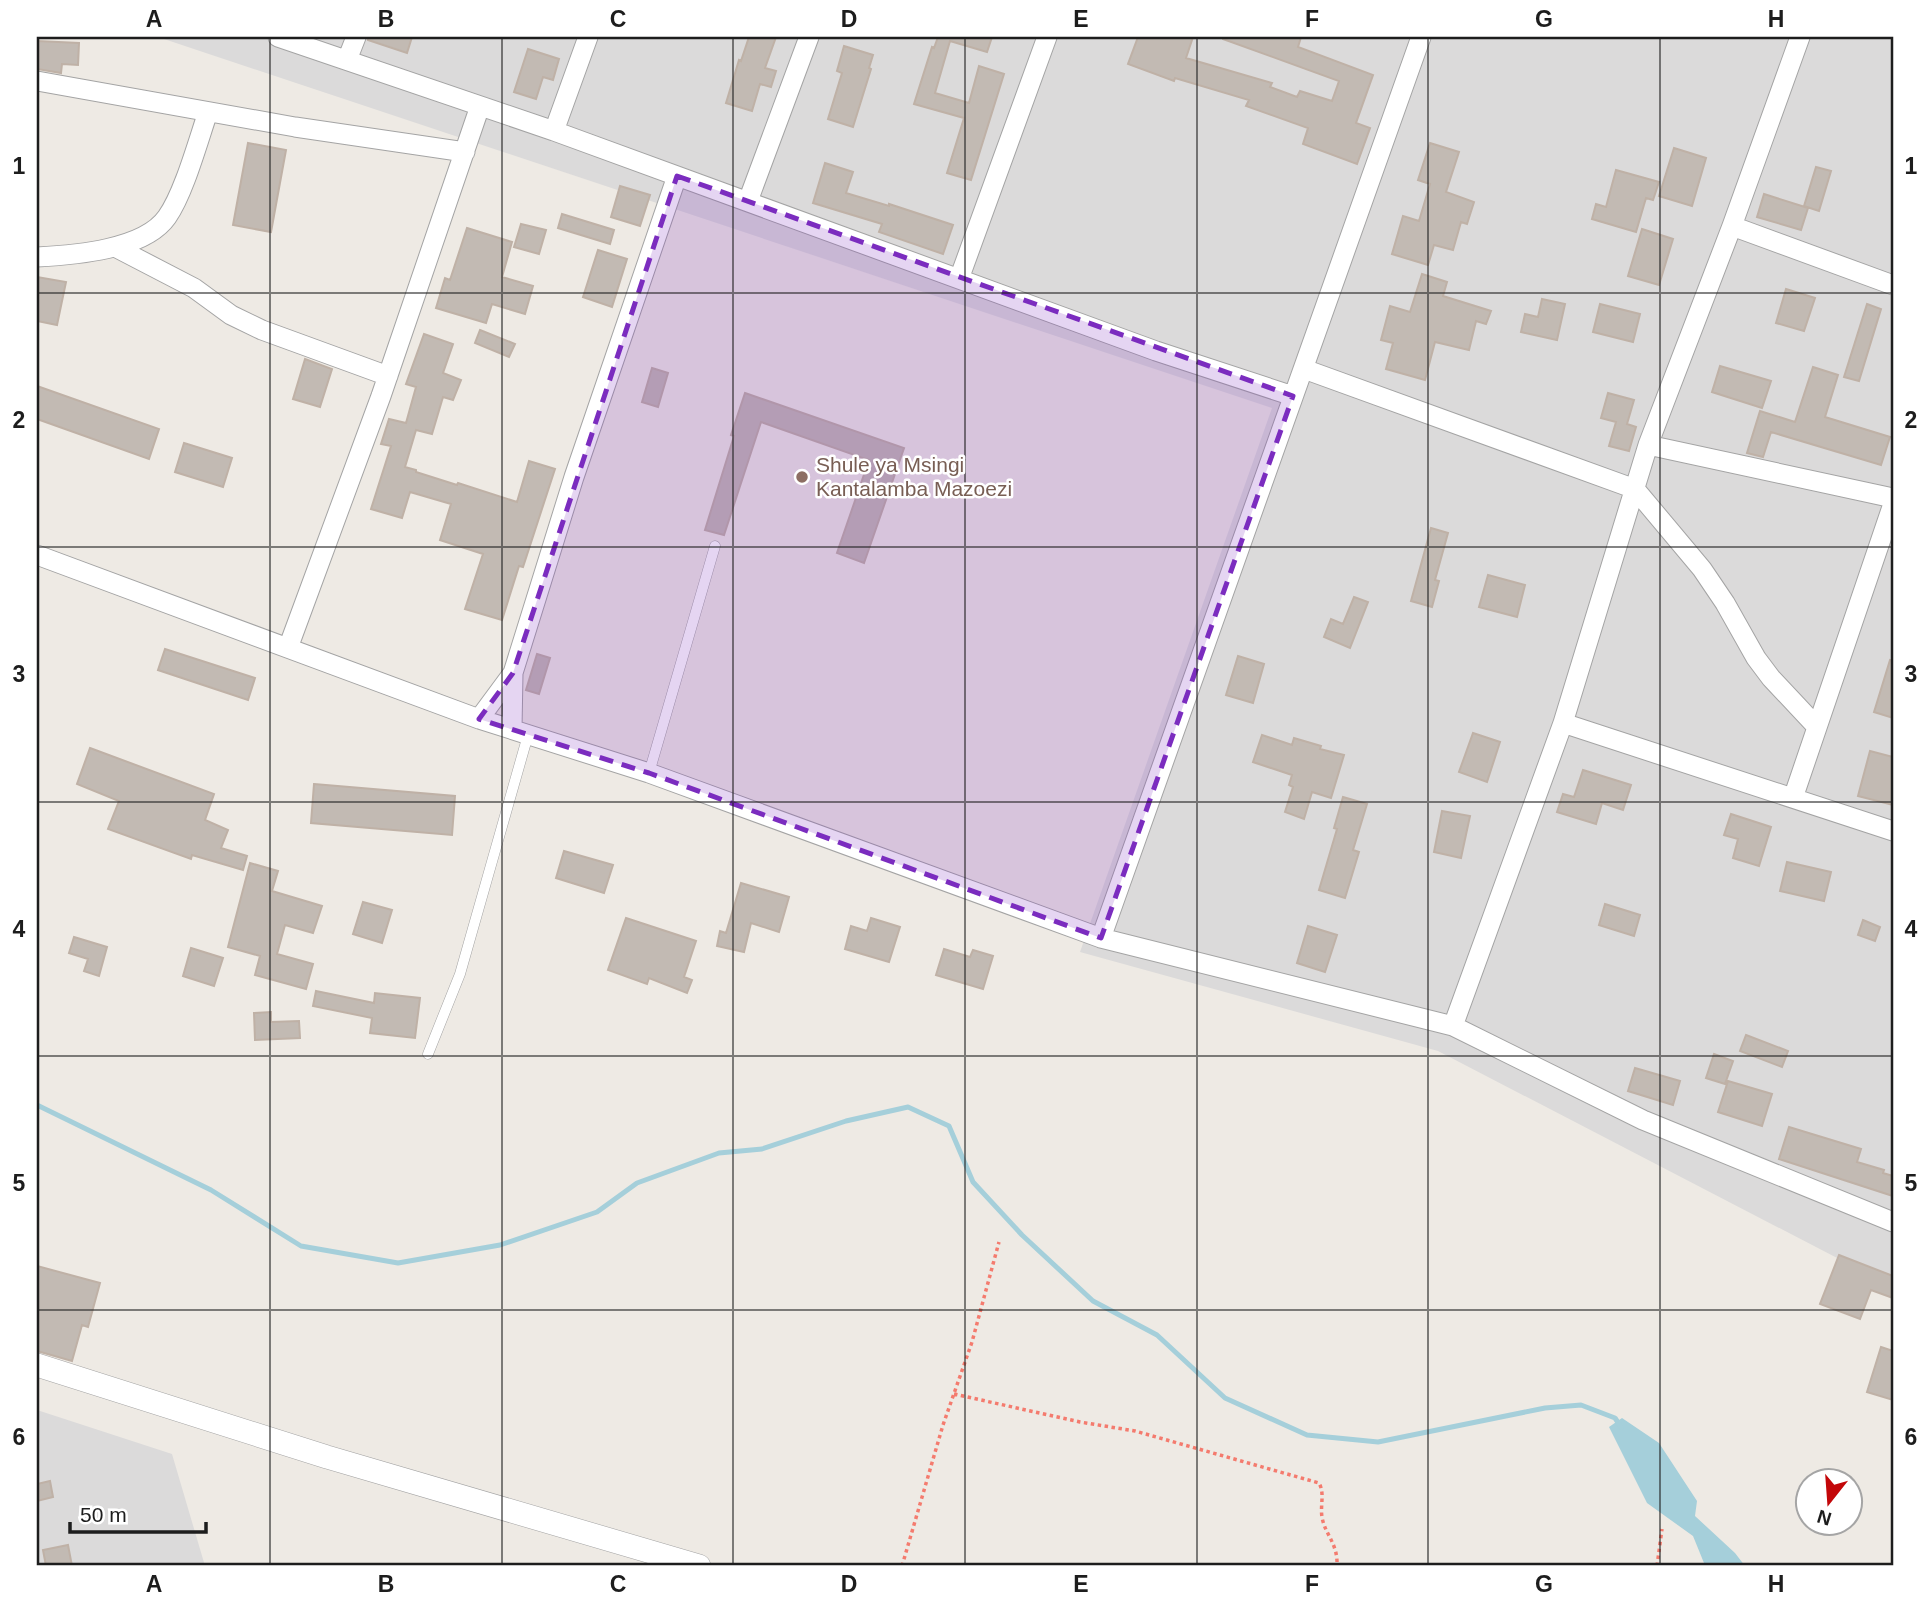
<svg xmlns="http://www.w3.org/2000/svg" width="1930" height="1603" viewBox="0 0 1930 1603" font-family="Helvetica,sans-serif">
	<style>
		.residential { fill: #dbdada }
		.water { fill: #a5cfda }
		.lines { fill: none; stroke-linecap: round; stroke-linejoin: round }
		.stream { stroke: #a5cfda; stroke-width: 5 }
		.building { fill: #c2bab3; stroke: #bfb1a6; stroke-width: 2 }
		.service-casing { stroke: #a4a4a4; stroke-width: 11 }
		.minor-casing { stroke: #a4a4a4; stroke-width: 21 }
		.tertiary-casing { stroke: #a4a4a4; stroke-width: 24 }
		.path { stroke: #f47b6e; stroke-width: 3.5; stroke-dasharray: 3.5 3.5; stroke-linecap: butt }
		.service { stroke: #fff; stroke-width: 10 }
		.minor { stroke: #fff; stroke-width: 19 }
		.tertiary { stroke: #fff; stroke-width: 23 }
		.marked { fill: #7b2cbf; fill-opacity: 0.2; stroke: #7b2cbf; stroke-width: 5; stroke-dasharray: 14 9; stroke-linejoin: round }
		.grid { fill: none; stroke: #1d1d1d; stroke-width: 2; stroke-opacity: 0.55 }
		.education-dot { fill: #8d6e63; stroke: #fff; stroke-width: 2.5 }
		.labels { text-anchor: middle; stroke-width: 5; stroke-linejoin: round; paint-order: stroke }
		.education-label { font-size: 21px; fill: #785e54; stroke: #fff; text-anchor: start }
		.neatline { fill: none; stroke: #1d1d1d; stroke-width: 2.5 }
		.grid-label { font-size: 23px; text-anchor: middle; font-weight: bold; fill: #1d1d1d }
	</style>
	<rect width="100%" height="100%" fill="#eeeae4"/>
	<path class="residential" d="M158,37h1735v1250l-455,-236 -358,-99 192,-544z
		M37,1410l135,44 33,112h-168z"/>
	<path class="water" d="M1622,1418l37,25 38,58 -2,15 40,37 10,13h-43l2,-3 -11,-27 -46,-33 -38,-76z"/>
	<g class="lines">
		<path class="stream" d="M37,1105l174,85 90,56 97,17 102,-18 97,-33 40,-29 82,-30 43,-4 84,-28 62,-14 41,19 24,56 49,53 71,66 64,34 68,63 82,37 71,7 167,-34 36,-3 34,13 6,9"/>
	</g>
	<path class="building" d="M368,37h44l-5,16 -39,-13z
		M749,37h27l-11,31 11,3 -5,16 -11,-3 -8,27 -26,-8 13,-43 2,1z
		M938,37h54l-5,15 -37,-11 -15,52 34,10 10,-37 25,8 -33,106 -24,-7 17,-55 -50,-14 18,-57 2,1z
		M1138,37h55l-7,21 86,25 -2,4 27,10 3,-6 32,10 7,-20 -116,-42v-2h78l-3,10 75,28 -17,48 14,5 -13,36 -54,-20 5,-16 -62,-22 3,-6 -74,-22 -1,3 -46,-17z
		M37,41l42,2 -1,22 -16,-1 -1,9 -24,-4z
		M844,46l29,9 -4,13 2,1 -18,58 -25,-8 14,-46 -5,-2z
		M528,49l31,10 -6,21 -10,-3 -7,22 -22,-7z
		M248,143l38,7 -15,82 -38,-7z
		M1430,143l29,9 -13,40 28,10 -7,22 -6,-2 -8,28 -19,-5 -6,20 -36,-11 11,-38 16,5 11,-37 -12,-4z
		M1674,148l32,10 -14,48 -33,-10z
		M825,163l28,9 -7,21 43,13v-2l64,21 -10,29 -64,-22 3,-8 -69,-21z
		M1816,167l15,4 -12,40 -15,-5z
		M1616,170l43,12 -6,18 -7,-2 -10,34 -44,-13 4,-15 10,3z
		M620,186l30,9 -10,31 -29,-9z
		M1764,194l44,14 -7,22 -44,-13z
		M562,214l52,16 -4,14 -52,-16z
		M521,224l25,6 -7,24 -25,-7z
		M467,228l45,14 -10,35 31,9 -8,28 -33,-10 -6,19 -50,-15 9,-30 5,2z
		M1642,229l31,10 -14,46 -31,-9z
		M598,250l29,9 -15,48 -29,-10z
		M1422,274l25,8 -4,14 48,15 -5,13 -10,-3 -7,29 -34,-8 -10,38 -39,-11 7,-26 -12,-3 9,-34 20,6z
		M37,277l29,5 -9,43 -20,-4z
		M1786,289l29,9 -11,33 -28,-8z
		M1542,299l23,5 -8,36 -36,-8 4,-18 13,3z
		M1600,304l40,10 -7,28 -40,-10z
		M1867,304l14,5 -22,72 -15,-4z
		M480,330l35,14 -6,13 -34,-14z
		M424,334l29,10 -10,29 18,7 -8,20 -10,-3 -11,37 -16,-4 -11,37 11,3v2l41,13 1,-2 59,19 12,-41 26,8 -32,98 -4,-1 -17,54 -37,-11 18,-55 -43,-14 11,-36 -41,-12 -8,26 -31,-9 20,-63 -10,-2 8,-25 17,4 10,-36 -10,-3z
		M305,359l27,10 -12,38 -27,-8z
		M1720,366l51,15 -9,27 -50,-16z
		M1813,367l25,8 -13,42 65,20 -9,28 -110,-33 -8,25 -16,-4 13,-42 35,11z
		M652,368l16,5 -10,34 -16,-5z
		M37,386l122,43 -10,30 -112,-40z
		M745,393l159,55 -40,115 -27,-10 32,-93 -108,-38 -37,113 -19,-5 29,-94 -3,-1z
		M1608,393l26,7 -7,24 9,3 -7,24 -20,-5 7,-24 -15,-4z
		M184,443l48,15 -9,29 -48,-15z
		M1431,528l17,5 -13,47 4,1 -7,26 -21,-6z
		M1488,575l37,10 -8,32 -38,-10z
		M1354,597l14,5 -18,46 -26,-11 7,-18 12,5z
		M165,649l90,29 -7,22 -90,-30z
		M537,654l13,4 -11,36 -13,-4z
		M1238,656l26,8 -11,39 -27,-8z
		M1890,660l3,1v57l-19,-6z
		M1473,733l27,9 -13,40 -28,-10z
		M1262,735l30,10 2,-7 27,8 -1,3 24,6 -13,43 -19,-6 -8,27 -19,-7 8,-25 -4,-2 3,-10 -39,-13z
		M90,748l124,46 -9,26 23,10 -7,18 26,8 -4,14 -51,-15 -1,4 -83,-30 11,-28 -42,-17z
		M1870,751l23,6v48l-35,-9z
		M1583,770l48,15 -8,25 -21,-7 -6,21 -39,-12 6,-18 11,3z
		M314,784l141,12 -3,39 -141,-12z
		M1343,797l24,7 -14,46 6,2 -14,46 -26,-8 18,-61 -3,-1z
		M1442,811l28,5 -9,42 -27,-6z
		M1731,814l40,13 -12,39 -26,-8 5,-19 -14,-4z
		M564,851l49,14 -9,28 -48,-15z
		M1787,862l44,10 -7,29 -44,-10z
		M250,863l28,8 -6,20 50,15 -9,27 -28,-8 -8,29 36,10 -7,25 -51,-14 5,-19 -32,-9z
		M741,883l48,14 -10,35 -28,-9 -7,29 -27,-6 3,-15 6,2z
		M363,902l29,8 -10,33 -29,-9z
		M1605,904l35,11 -6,21 -35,-11z
		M626,918l70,23 -12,36 8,3 -5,13 -38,-15 -2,6 -39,-14z
		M871,918l29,9 -11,35 -44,-13 6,-23 16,5z
		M1863,920l17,7 -5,14 -17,-6z
		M1308,926l29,9 -12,37 -28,-9z
		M74,937l33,10 -8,29 -15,-5 4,-12 -19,-6z
		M191,948l32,10 -9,28 -31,-10z
		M944,949l26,8 3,-7 20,6 -10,33 -47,-14z
		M316,991l58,12 1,-10 45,5 -5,40 -45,-5 2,-15 -59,-12z
		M271,1012v10l28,-1 1,17 -45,2 -1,-27z
		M1746,1035l42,16 -6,16 -42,-16z
		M1714,1054l19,7 -8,23 -19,-6z
		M1635,1068l45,13 -7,24 -45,-14z
		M1728,1081l44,13 -10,32 -44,-14z
		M1789,1127l72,22 -4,13 27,8 -1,3 10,3v20l-114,-37z
		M1839,1255l54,21v22l-22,-8 -11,29 -40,-15z
		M37,1266l63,17 -12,44 -6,-2 -10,36 -35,-10z
		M1881,1347l12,4v49l-26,-8z
		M50,1481l3,16 -16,4v-17z
		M68,1545l4,21h-26l-3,-16z"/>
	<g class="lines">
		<g class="service-casing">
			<path id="service" d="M649,773l66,-227
				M428,1054l32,-80 68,-239"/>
		</g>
		<g class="minor-casing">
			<path id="minor" d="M278,37l276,94 602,220 137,45
				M347,60l9,-23
				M37,81l258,46 170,25
				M554,131l34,-94
				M748,201l61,-164
				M1732,226l161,59
				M115,247l79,41 37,27 31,15 126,46
				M37,257c37,-2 107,-7 130,-40 17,-24 31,-76 41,-105
				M959,279l88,-242
				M1304,369l331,120 67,80 23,34 31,55 15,20 46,49
				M1648,445l245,53
				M37,555l442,164 170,54 452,165 352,88 190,94 250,102
				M288,648l93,-252 99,-290
				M479,719l34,-46 61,-196 103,-301
				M1563,723l330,108
				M512,729l1,-56
				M1793,798l100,-294
				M1101,938l320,-901
				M1453,1026l110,-303 85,-278 84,-219 68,-189"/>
		</g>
		<g class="tertiary-casing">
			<path id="tertiary" d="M37,1365l290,92 372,109"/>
		</g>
		<path class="path" d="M954,1394l126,28 55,9 184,52c6,11 1,22 3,34 3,18 16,26 15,49
			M902,1566l41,-141 29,-83 27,-100
			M1657,1566l5,-37"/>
		<use href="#service" class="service"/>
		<use href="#minor" class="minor"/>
		<use href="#tertiary" class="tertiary"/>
	</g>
	<path class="marked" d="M677,176l616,220 -192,542 -452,-165 -170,-54 34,-46z"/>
	<path class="grid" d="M270,37v1529M502,37v1529M733,37v1529M965,37v1529M1197,37v1529M1428,37v1529M1660,37v1529M37,293h1856M37,547h1856M37,802h1856M37,1056h1856M37,1310h1856"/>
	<circle class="education-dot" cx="802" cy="477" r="7"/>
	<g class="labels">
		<g class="education-label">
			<text x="816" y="472">Shule ya Msingi<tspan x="816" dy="24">Kantalamba Mazoezi</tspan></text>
		</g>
	</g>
	<rect width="1930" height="1603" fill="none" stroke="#ffffff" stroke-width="77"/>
	<g transform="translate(1829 1502) rotate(197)"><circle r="33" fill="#ffffff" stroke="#a5a5a5" stroke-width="2"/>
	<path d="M0-5L12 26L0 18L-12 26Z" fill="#c30709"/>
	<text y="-10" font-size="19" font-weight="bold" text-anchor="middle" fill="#1d1d1d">N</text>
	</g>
	<path d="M70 1522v10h136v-10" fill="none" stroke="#1d1d1d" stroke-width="3.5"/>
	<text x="80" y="1522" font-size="21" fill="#1d1d1d" stroke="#ffffff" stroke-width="5" paint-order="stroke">50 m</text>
	<rect x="38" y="38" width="1854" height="1526" class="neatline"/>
	<g class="grid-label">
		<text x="154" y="27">A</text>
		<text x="386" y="27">B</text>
		<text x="618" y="27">C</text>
		<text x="849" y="27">D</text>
		<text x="1081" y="27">E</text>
		<text x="1312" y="27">F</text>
		<text x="1544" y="27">G</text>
		<text x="1776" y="27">H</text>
		<text x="19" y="174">1</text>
		<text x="1911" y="174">1</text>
		<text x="19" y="428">2</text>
		<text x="1911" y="428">2</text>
		<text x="19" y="682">3</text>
		<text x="1911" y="682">3</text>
		<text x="19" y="937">4</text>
		<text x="1911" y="937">4</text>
		<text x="19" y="1191">5</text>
		<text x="1911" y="1191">5</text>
		<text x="19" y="1445">6</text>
		<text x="1911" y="1445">6</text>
		<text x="154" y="1592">A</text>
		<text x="386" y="1592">B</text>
		<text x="618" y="1592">C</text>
		<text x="849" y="1592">D</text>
		<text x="1081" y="1592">E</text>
		<text x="1312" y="1592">F</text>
		<text x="1544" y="1592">G</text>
		<text x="1776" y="1592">H</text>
	</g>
</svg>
